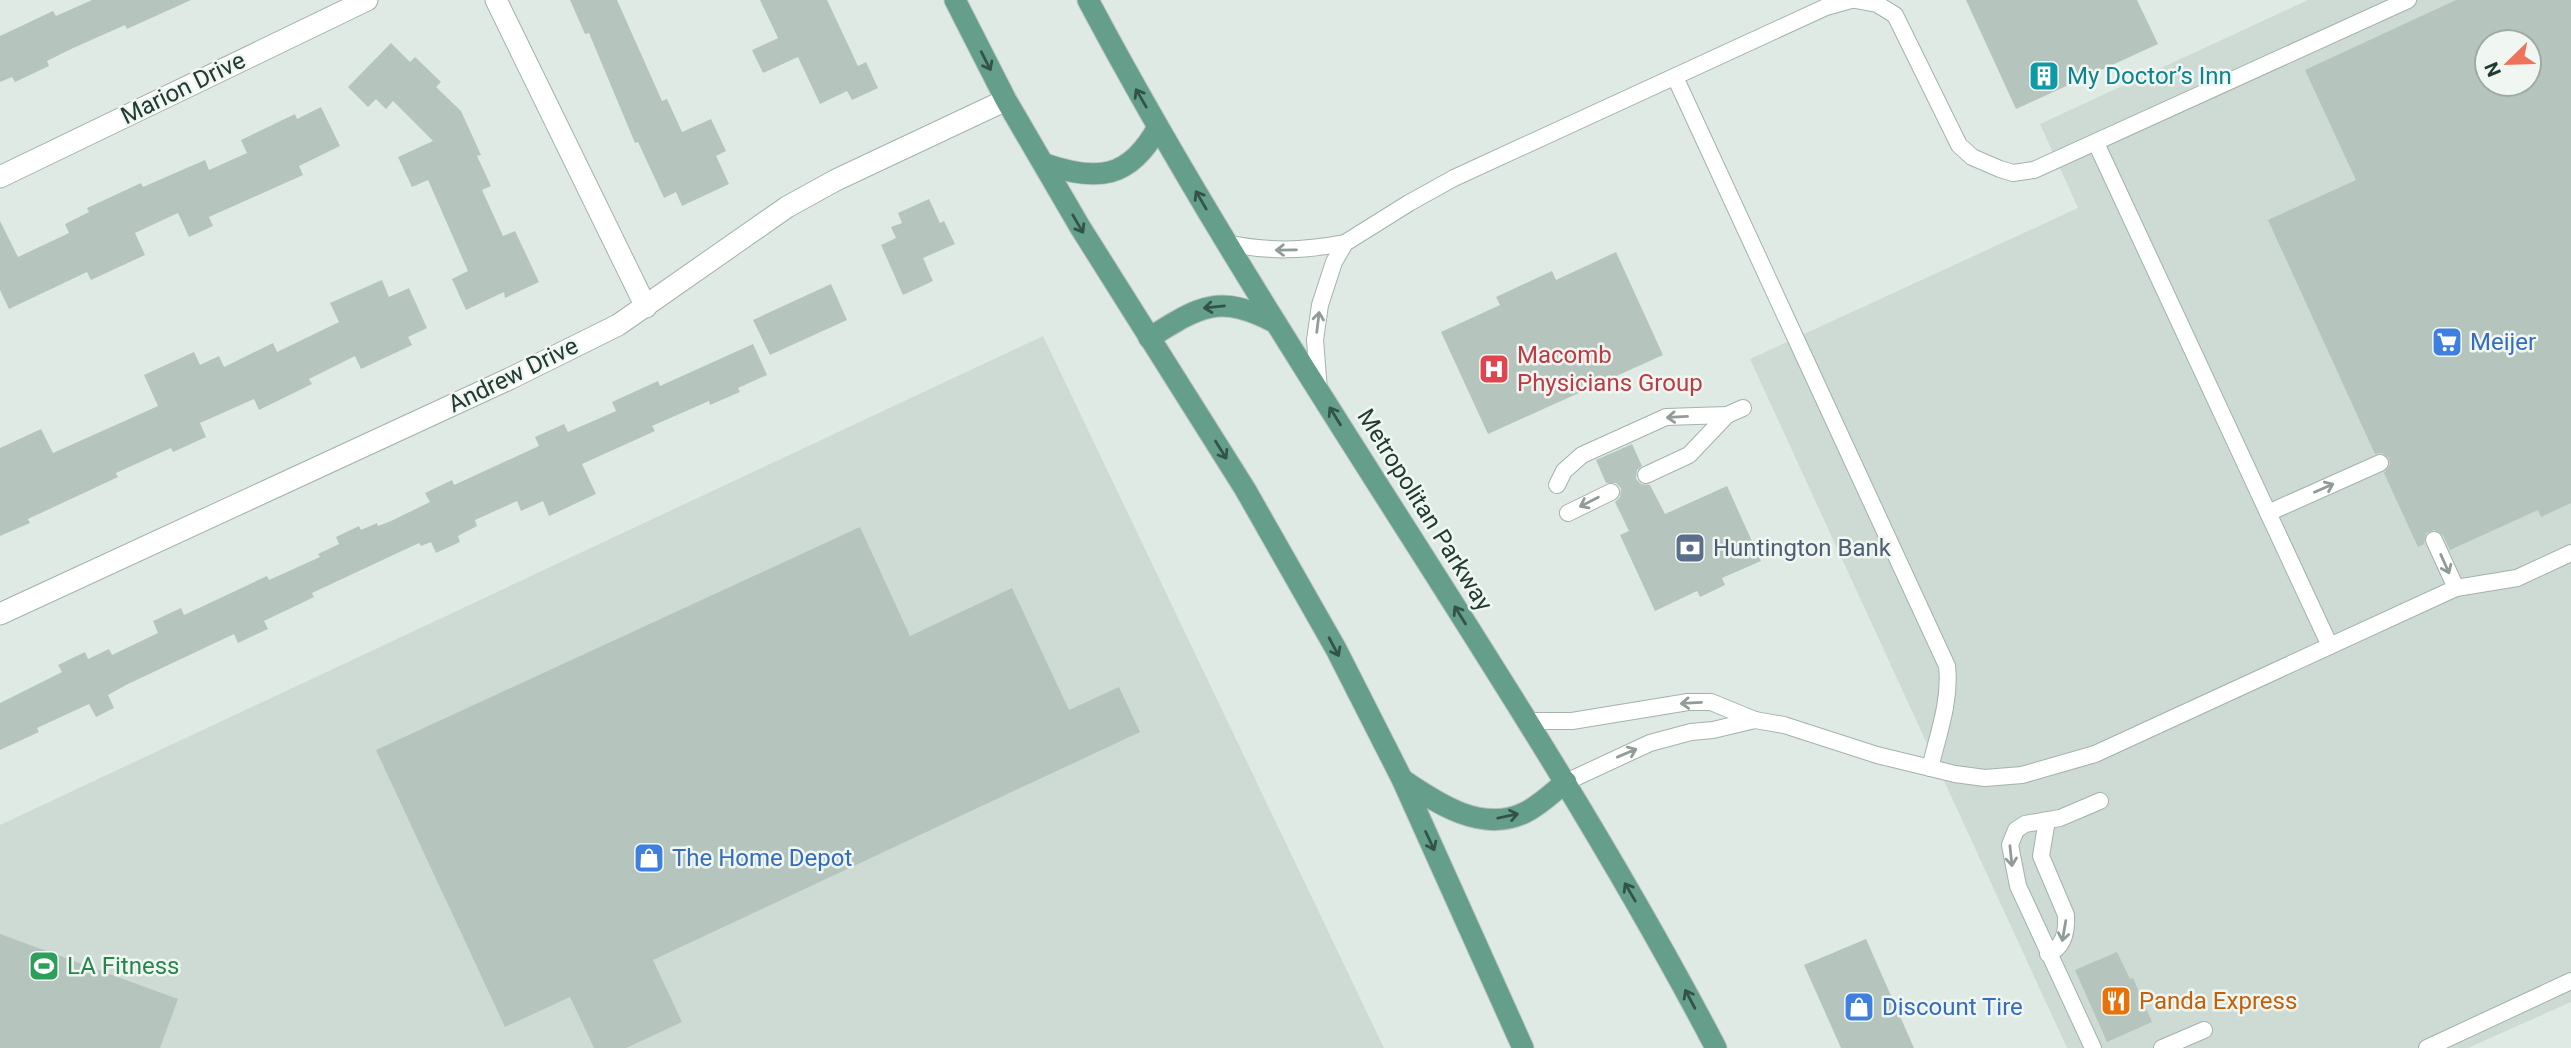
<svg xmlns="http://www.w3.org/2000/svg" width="2571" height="1048" font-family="Roboto,sans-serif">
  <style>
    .built { fill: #cedad4; fill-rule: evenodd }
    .building { fill: #b5c5be; fill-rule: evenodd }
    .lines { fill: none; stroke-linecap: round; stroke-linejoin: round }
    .service-casing { stroke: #a3b2ac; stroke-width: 18 }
    .minor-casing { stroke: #a3b2ac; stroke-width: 23 }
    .primary-casing { stroke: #bcc4c2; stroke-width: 23 }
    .service { stroke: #fff; stroke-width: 16 }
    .minor { stroke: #fff; stroke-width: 21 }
    .primary { stroke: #659f8c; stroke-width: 21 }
    .oneway { stroke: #325348 }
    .oneway2 { stroke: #909c98 }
    .labels { text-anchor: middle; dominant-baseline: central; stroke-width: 5; stroke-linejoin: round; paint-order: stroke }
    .culture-label { font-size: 24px; fill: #0d838f; stroke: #f0f7f3; text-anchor: start }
    .street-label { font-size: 24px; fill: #213a32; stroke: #f0f7f3 }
    .shop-label { font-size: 24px; fill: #366cbe; stroke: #f0f7f3; text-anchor: start }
    .health-label { font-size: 24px; fill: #be3a42; stroke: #f0f7f3; text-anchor: start }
    .service-label { font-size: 24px; fill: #4e5e75; stroke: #f0f7f3; text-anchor: start }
    .leisure-label { font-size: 24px; fill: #27864d; stroke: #f0f7f3; text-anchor: start }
    .food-label { font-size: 24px; fill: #c56008; stroke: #f0f7f3; text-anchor: start }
  </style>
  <rect width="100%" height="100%" fill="#e0eae5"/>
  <!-- built -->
  <g class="built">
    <path d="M2308 0H2571V1002L2468 1048H2067L1750 359 2078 208 2040 124ZM2487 42H2529V84H2487Z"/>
    <polygon points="1043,336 1384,1048 0,1048 0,825"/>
  </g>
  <!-- building -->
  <g class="building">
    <polygon points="92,0 191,0 127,29 125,25 71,49 47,61 49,66 15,82 12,77 0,82 0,36 53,11 56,16"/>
    <polygon points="570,0 617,0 662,101 667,99 682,132 711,119 726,151 716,156 729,184 682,206 676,192 664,198 638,142 635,143 589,33 585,34"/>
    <polygon points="760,0 827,0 858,66 866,62 878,88 852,100 847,91 820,104 798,57 763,73 752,50 778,38"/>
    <polygon points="1966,0 2137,0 2158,44 2016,109"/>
    <path d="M2456 0H2571V503L2541 517 2538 510 2450 550 2443 535 2434 530 2426 533 2424 544 2418 547 2384 473 2390 465 2389 458 2382 453 2375 454 2268 220 2356 180 2305 70ZM2487 42H2529V84H2487Z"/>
    <polygon points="391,43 410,62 415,57 441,82 436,87 461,111 481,155 477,156 491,186 482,190 503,236 515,231 539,282 505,298 504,292 466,310 452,279 468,271 428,180 412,187 398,157 433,141 393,101 386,109 376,99 368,107 348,87"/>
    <polygon points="321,107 340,146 299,166 303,175 209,217 213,226 189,237 178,213 135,233 145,255 91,280 87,272 9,309 0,290 0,221 18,257 69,233 65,224 89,212 87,208 141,183 143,187 205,160 209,170 247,153 241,140 295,114 297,119"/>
    <polygon points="929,199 940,223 944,221 955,244 923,258 933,281 903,295 881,245 896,238 891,227 902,223 898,213"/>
    <polygon points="1616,252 1663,355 1488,434 1441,332 1500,305 1496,297 1552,271 1556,280"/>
    <polygon points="382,280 389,297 409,288 427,328 408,337 412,345 361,369 355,356 309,379 312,384 259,410 254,399 200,423 206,437 173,452 171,448 116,473 118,477 28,519 30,523 0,536 0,448 41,429 53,453 158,406 144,375 194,352 200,365 219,356 224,367 273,343 277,352 339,322 330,303"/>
    <polygon points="831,284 847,320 770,355 753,320"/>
    <polygon points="753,344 767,375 738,388 740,392 710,405 709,401 652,426 655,431 582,464 596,494 549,516 543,501 521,511 517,501 475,520 477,526 458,536 460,542 436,553 431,542 421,546 419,543 312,593 314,597 264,621 268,629 238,643 234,634 126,685 108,695 114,708 96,717 89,704 37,728 39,732 0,750 0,703 62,672 58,665 85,652 88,659 109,649 112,655 158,633 153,621 181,608 184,615 267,576 269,580 320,557 318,554 339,544 336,537 359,526 361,530 377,523 378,526 391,521 430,502 425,493 452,480 454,485 539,446 535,437 564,424 568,432 616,411 612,402 658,381 660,386"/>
    <polygon points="1632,444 1642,466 1637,470 1636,479 1641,484 1650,485 1665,514 1727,486 1761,561 1722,578 1725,585 1700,597 1697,591 1655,611 1620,535 1629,531 1615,502 1620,497 1621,488 1616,483 1606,483 1596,460"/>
    <polygon points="860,527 910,636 1012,588 1069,710 1119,687 1140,732 653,960 682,1022 626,1048 594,1048 570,997 505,1027 376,750"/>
    <polygon points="0,934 178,999 160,1048 0,1048"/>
    <polygon points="1866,939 1914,1048 1841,1048 1804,965"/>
    <polygon points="2117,952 2130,979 2133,978 2152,1022 2107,1042 2075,970"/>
  </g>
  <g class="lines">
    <!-- service casing -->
    <g class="service-casing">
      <g id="service">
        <polyline points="1855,0 1877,4 1895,15 1959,145 1972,157 2000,169 2013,173 2034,170 2408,0"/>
        <path d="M1675 77 1947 666C1951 700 1938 735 1930 768"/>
        <polyline points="2096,143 2330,646"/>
        <path d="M1226 243C1270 252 1301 251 1345 243"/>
        <polyline points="1319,390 1315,340 1320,305 1334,262 1345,243 1409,203 1454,178 1826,7 1851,0"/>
        <polyline points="1646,475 1689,455 1727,415"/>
        <polyline points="1557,485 1564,471 1582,455 1666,417 1727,415 1743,408"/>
        <polyline points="1568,513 1611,492"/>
        <polyline points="2268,513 2380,463"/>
        <polyline points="2434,540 2456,588"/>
        <polyline points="1528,721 1572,721 1688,702 1711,702 1755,720 1784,725 1877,755 1955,774 1985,778 2022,775 2095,754 2456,588 2517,578 2571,553"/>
        <polyline points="1566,782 1650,743 1691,732 1713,730 1755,720"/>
        <path d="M2047 820 2041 856 2066 915C2067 932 2064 947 2048 954"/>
        <polyline points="2093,1048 2018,886 2010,845 2016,830 2025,824 2060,818 2100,801"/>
        <polyline points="2162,1048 2204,1030"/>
        <polyline points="2427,1048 2571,981"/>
      </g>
    </g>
    <!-- minor casing -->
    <g class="minor-casing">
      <g id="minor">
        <polyline points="496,0 646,307"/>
        <polyline points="0,177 367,0"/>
        <polyline points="0,614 509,379 618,325 787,207 836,180 1006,100"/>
      </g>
    </g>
    <!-- primary casing -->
    <g class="primary-casing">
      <g id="primary">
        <polyline points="955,0 1006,100 1080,227 1245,489 1336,649 1402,779 1523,1048"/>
        <path d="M1088 0C1279 360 1527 687 1716 1048"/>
        <path d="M1045 164C1097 182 1130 179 1158 127"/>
        <path d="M1149 338C1200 306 1219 293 1276 323"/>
        <path d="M1403 780C1438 804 1483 834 1526 812 1540 805 1553 792 1566 782"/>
      </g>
    </g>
    <!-- service -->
    <use href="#service" class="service"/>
    <!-- minor -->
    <use href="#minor" class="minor"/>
    <!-- primary -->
    <use href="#primary" class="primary"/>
  </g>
  <!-- one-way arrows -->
  <defs><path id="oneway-shaft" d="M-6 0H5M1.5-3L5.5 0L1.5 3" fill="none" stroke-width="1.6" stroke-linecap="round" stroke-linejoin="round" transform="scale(1.75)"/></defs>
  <g class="oneway">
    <use href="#oneway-shaft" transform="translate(986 61) rotate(63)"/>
    <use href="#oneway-shaft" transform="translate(1141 98) rotate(-120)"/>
    <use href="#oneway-shaft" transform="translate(1201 200) rotate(-120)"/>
    <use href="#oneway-shaft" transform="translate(1078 224) rotate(60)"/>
    <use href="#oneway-shaft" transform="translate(1214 307) rotate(174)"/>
    <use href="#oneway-shaft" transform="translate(1335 416) rotate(-122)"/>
    <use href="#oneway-shaft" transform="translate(1221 450) rotate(58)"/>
    <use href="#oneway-shaft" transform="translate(1460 615) rotate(-122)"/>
    <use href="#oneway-shaft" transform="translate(1334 647) rotate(62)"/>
    <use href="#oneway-shaft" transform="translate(1508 816) rotate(-12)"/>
    <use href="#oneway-shaft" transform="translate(1430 841) rotate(65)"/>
    <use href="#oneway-shaft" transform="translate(1630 892) rotate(-120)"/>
    <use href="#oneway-shaft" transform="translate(1690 999) rotate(-118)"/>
  </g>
  <g class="oneway2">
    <use href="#oneway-shaft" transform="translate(1286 250) rotate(179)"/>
    <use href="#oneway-shaft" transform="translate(1318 322) rotate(-83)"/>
    <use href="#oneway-shaft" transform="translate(1677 417) rotate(177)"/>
    <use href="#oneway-shaft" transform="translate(2324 488) rotate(-24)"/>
    <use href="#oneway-shaft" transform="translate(1589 502) rotate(153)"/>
    <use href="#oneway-shaft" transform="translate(2445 564) rotate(66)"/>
    <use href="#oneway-shaft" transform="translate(1691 703) rotate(177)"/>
    <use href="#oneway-shaft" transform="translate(1627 753) rotate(-23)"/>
    <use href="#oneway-shaft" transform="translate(2011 856) rotate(84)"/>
    <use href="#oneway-shaft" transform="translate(2064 931) rotate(100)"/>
  </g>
  <!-- icons -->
  <defs>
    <g id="building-square" transform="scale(1.575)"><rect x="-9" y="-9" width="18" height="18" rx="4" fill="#0f9aa8" stroke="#f0f7f3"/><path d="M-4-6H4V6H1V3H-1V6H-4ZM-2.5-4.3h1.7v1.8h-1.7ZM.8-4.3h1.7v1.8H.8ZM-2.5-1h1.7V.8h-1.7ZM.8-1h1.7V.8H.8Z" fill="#fff"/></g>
    <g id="supermarket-square" transform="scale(1.575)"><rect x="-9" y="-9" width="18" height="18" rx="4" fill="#3f7fe0" stroke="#f0f7f3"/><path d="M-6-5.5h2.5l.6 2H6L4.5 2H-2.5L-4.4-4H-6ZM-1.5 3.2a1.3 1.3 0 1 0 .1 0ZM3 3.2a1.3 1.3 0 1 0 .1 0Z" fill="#fff"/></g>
    <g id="hospital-square" transform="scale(1.575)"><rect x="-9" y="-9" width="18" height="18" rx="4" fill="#e0444e" stroke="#f0f7f3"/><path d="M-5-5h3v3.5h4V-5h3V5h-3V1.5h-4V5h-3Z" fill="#fff"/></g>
    <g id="bank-square" transform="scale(1.575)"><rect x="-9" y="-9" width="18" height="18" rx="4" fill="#5c6f8a" stroke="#f0f7f3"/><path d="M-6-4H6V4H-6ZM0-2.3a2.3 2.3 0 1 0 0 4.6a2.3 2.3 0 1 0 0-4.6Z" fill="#fff"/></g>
    <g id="shop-square" transform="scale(1.575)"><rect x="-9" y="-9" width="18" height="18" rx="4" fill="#3f7fe0" stroke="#f0f7f3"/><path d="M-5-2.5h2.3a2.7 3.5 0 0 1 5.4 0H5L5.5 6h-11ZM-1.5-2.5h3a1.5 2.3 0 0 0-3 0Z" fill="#fff"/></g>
    <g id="stadium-square" transform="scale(1.575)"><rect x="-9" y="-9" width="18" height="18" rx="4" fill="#2e9e5b" stroke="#f0f7f3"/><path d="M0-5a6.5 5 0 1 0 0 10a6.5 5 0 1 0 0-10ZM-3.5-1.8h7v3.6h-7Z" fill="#fff"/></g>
    <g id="restaurant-square" transform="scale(1.575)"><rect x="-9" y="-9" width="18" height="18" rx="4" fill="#e8710a" stroke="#f0f7f3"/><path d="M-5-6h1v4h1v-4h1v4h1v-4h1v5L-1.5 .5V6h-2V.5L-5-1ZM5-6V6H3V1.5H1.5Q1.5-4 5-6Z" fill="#fff"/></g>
  </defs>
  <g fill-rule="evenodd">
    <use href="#building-square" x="2044" y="76"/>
    <use href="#supermarket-square" x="2447" y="342"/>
    <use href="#hospital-square" x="1494" y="369"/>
    <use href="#bank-square" x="1690" y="548"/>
    <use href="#shop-square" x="649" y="858"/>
    <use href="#stadium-square" x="44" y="966"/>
    <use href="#restaurant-square" x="2116" y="1001"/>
    <use href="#shop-square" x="1859" y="1007"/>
  </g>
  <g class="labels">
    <!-- culture labels -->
    <g class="culture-label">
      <text x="2067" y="76">My Doctor’s Inn</text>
    </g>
    <!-- street labels -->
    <g class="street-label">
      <text transform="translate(183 88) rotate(-26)">Marion Drive</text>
      <text transform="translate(513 375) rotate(-26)">Andrew Drive</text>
      <text transform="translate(1425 510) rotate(58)">Metropolitan Parkway</text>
    </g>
    <!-- shop labels -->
    <g class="shop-label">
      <text x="2470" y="342">Meijer</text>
      <text x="672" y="858">The Home Depot</text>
      <text x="1882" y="1007">Discount Tire</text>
    </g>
    <!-- health labels -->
    <g class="health-label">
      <text x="1517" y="355">Macomb<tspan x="1517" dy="28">Physicians Group</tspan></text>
    </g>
    <!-- service labels -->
    <g class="service-label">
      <text x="1713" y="548">Huntington Bank</text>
    </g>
    <!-- leisure labels -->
    <g class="leisure-label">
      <text x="67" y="966">LA Fitness</text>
    </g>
    <!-- food labels -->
    <g class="food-label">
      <text x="2139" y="1001">Panda Express</text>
    </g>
  </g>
  <!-- north arrow -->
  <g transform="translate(2508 63) rotate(247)"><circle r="33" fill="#f0f7f3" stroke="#9daba6" stroke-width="2"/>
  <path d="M0-5L12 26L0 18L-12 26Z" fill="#ee735a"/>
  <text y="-10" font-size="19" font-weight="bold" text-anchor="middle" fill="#213a32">N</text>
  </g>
</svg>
